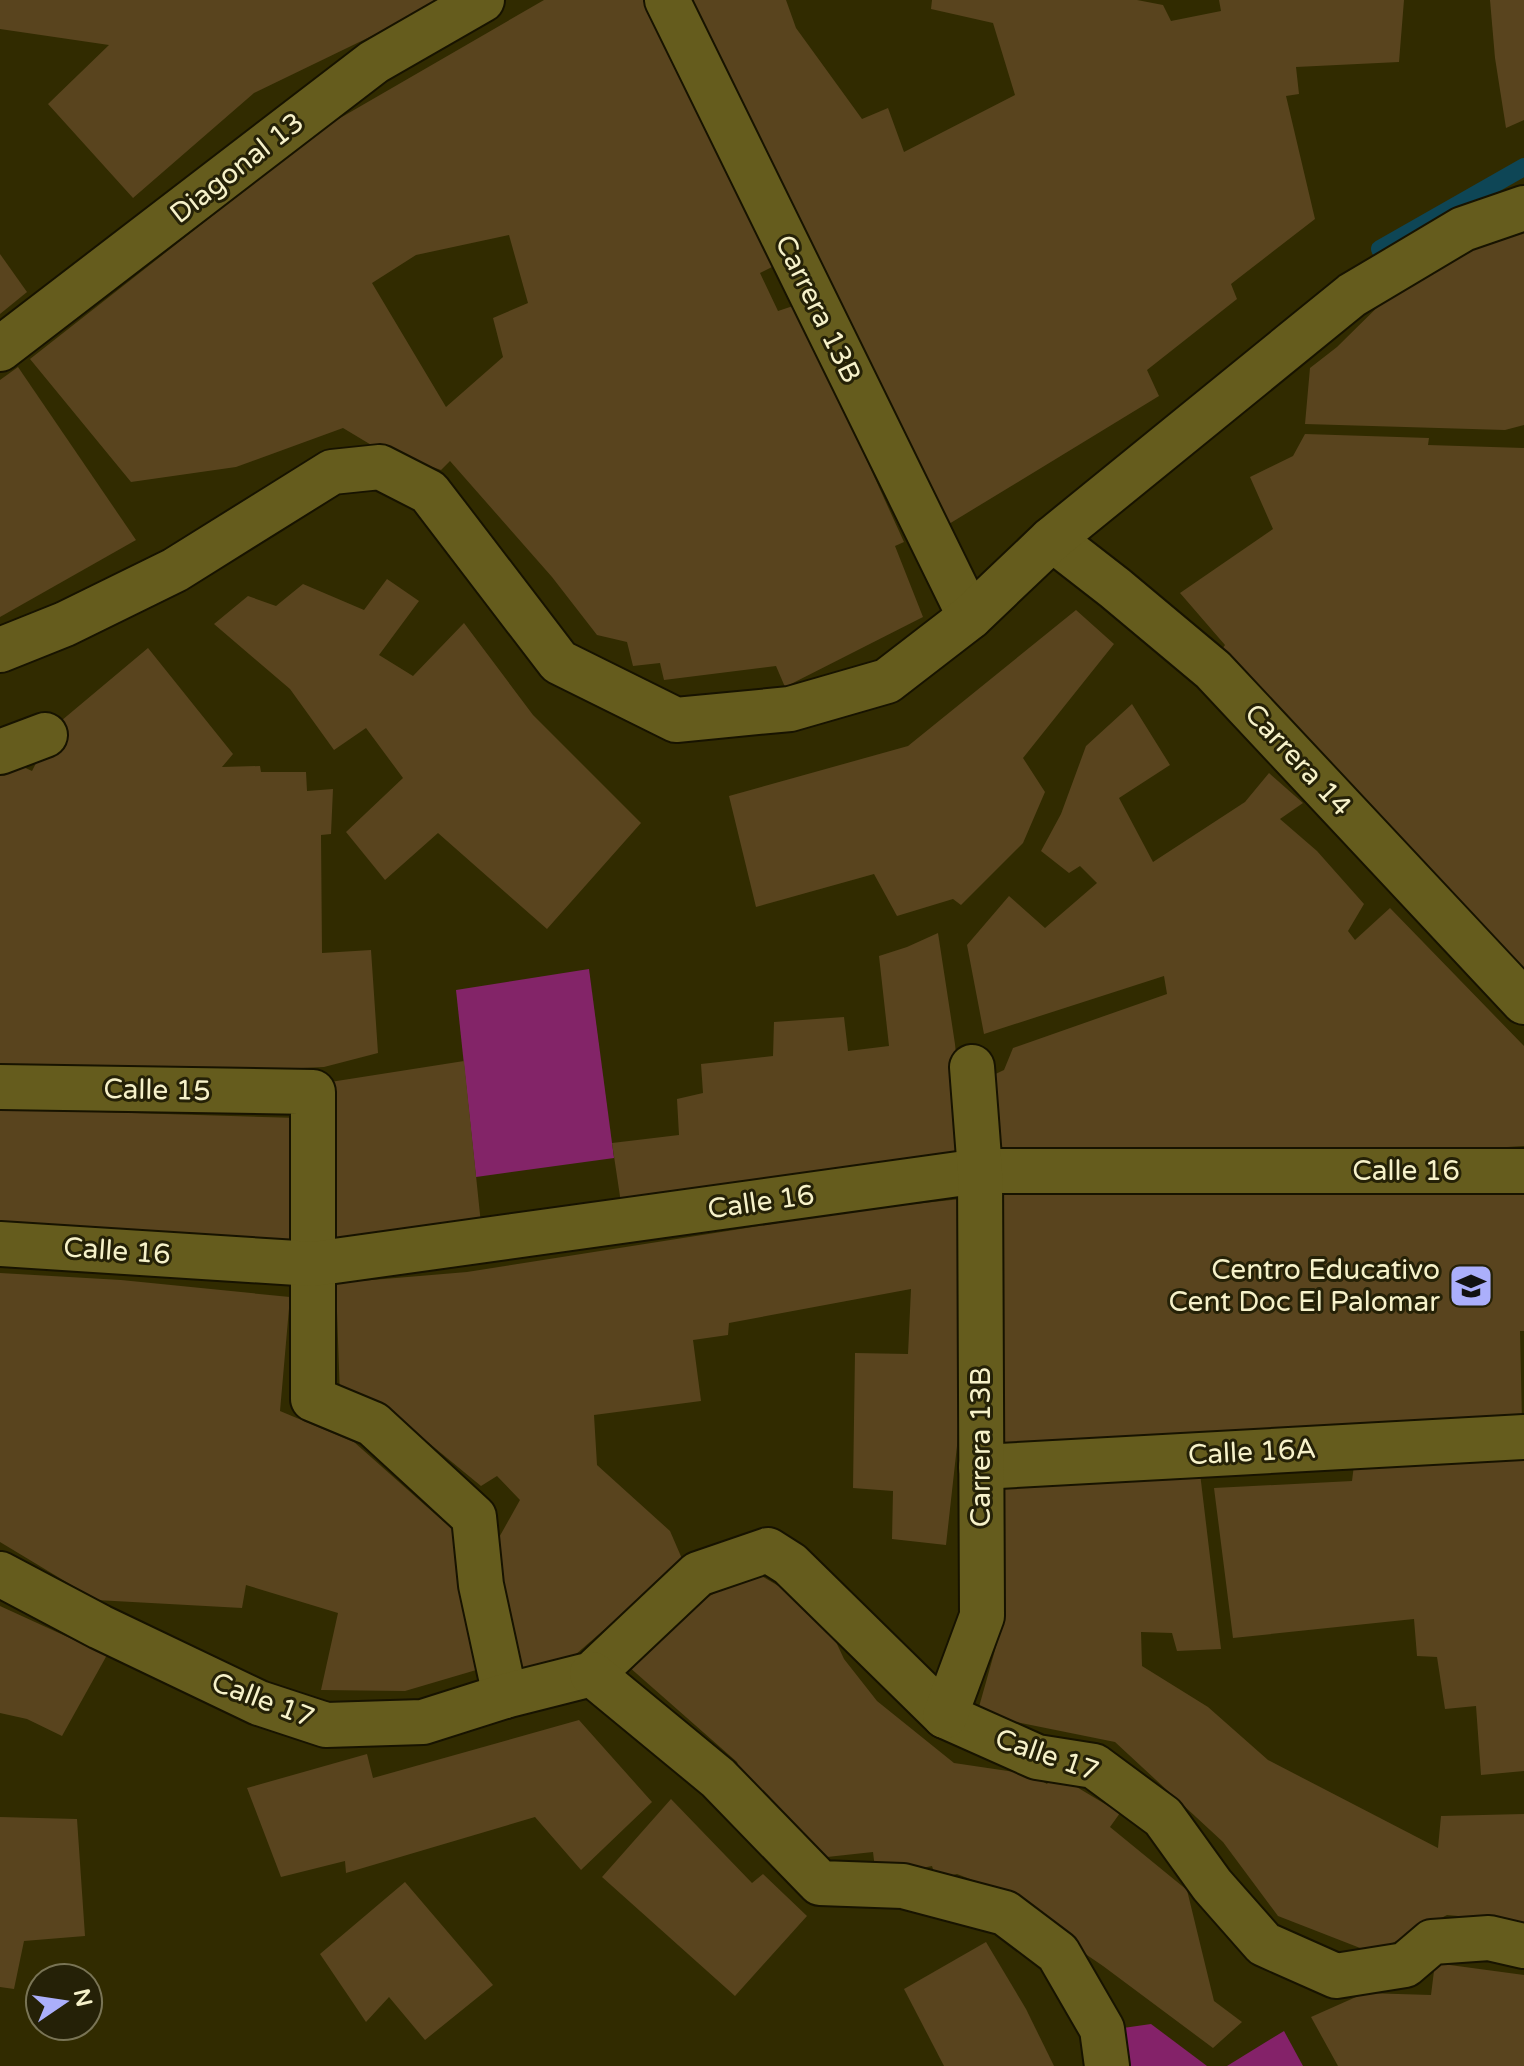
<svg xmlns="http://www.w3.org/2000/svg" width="1524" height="2066" font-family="'Varela Round',sans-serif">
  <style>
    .green { fill: #832468 }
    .forest { fill: #842269 }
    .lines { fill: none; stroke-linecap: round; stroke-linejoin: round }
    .stream { stroke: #0e4656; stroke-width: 18 }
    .building { fill: #59441e; fill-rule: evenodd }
    .minor-casing { stroke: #171300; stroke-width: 48 }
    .minor { stroke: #655c1d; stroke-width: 44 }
    .labels { text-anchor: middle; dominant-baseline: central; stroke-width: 6; stroke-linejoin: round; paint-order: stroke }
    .street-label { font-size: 28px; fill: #f6f1c9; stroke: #252107 }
    .poi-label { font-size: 28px; fill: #f6f1c9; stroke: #252107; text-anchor: end }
  </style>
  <rect width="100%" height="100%" fill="#312b00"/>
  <!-- green -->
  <polygon class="green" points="589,969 614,1158 476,1177 456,990"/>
  <!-- forest -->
  <g class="forest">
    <polygon points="1151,2024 1207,2066 1130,2066 1123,2028"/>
    <polygon points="1284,2031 1303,2066 1227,2066"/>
  </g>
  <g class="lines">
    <!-- stream -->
    <polyline class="stream" points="1380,249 1524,167"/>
  </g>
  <!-- building -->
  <g class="building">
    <polygon points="0,0 441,0 409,18 254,93 133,198 48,104 109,45 0,29"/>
    <path d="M544 0H643L774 266 760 273 778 311 796 305 904 542 895 546 923 617 785 687 776 666 664 680 660 663 633 666 627 642 597 635 552 577 450 461 441 470 373 446 343 428 236 467 131 482 30 359 328 125ZM509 235 528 303 493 318 503 357 446 407 372 283 416 255Z"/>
    <polygon points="687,0 786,0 796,28 862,119 888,108 904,152 1015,95 993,23 931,9 932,0 1137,0 1163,5 1171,21 1221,11 1219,0 1404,0 1399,62 1296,67 1299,94 1286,96 1315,219 1231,284 1237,299 1147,370 1159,396 944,527"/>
    <polygon points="1490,0 1524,0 1524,120 1506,128 1495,58"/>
    <polygon points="1524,223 1524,425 1505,430 1305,424 1310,368 1337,347 1407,278"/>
    <polygon points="0,254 27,292 0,314"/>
    <polygon points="18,367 136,540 0,617 0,380"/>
    <polygon points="1305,434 1429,438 1428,445 1524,448 1524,974 1249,676 1241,682 1218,655 1225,645 1180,593 1273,529 1250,477 1293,456"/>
    <polygon points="387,579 419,601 379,655 413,676 464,623 533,715 641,823 547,929 438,833 385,880 346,832 403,778 366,728 334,750 290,689 214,624 248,596 276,606 303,584 364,610"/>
    <polygon points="1076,610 1114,644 1023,758 1045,792 1023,843 961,905 953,899 897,916 874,874 756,907 729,796 908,746"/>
    <polygon points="148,648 233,754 222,767 260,766 261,772 306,772 307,791 333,789 331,834 321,835 322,953 371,950 378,1053 324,1067 258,1070 0,1066 0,756 32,771 55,726"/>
    <polygon points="1132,704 1170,765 1119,798 1153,862 1245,802 1269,773 1303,803 1280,819 1317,851 1364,904 1348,931 1355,940 1390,908 1524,1046 1524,1146 1458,1150 1000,1160 989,1077 1004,1070 1013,1048 1167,994 1164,976 984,1034 967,945 1009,896 1045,928 1097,883 1080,866 1069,873 1041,851 1061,814 1086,746"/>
    <polygon points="938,933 955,1044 966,1158 621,1203 612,1143 679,1135 677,1099 703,1093 701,1064 773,1056 774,1022 844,1017 848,1051 889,1046 879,956 907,947"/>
    <polygon points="464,1061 481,1224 336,1245 324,1083"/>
    <polygon points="0,1109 298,1118 296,1249 0,1228"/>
    <polygon points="1405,1189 1524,1193 1524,1331 1520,1331 1522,1422 997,1452 1000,1191"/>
    <polygon points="970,1198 957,1446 946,1545 892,1539 893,1491 853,1488 855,1353 908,1354 911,1289 729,1323 728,1335 693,1340 701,1401 594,1415 597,1465 670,1531 683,1561 575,1655 515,1674 492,1550 520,1500 497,1476 481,1486 379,1402 340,1397 336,1283 467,1272 867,1209"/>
    <polygon points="0,1273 121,1280 290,1297 280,1411 354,1442 453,1530 483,1668 405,1691 321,1690 338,1613 246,1585 242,1608 96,1600 0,1542"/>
    <polygon points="1524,1455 1524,1771 1481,1775 1476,1706 1445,1709 1437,1657 1417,1656 1414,1619 1233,1638 1214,1488 1352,1481 1354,1465"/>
    <polygon points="1200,1473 1221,1649 1177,1651 1172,1633 1141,1632 1142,1666 1208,1707 1268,1760 1438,1848 1441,1816 1524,1814 1524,1922 1447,1915 1373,1953 1278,1916 1223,1842 1115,1742 977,1714 1004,1618 999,1600 994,1485"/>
    <polygon points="753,1571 804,1601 830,1629 844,1659 877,1701 954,1763 1029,1774 1047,1784 1055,1774 1120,1813 1110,1827 1187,1890 1214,2001 1242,2022 1213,2048 1103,1966 983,1884 957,1874 936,1879 932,1866 876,1877 873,1852 827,1857 744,1782 737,1762 628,1666 668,1620"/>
    <polygon points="0,1606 107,1655 62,1736 27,1719 0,1713"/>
    <polygon points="579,1720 652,1802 581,1870 535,1817 346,1873 345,1861 281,1877 247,1788 367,1754 373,1778"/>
    <polygon points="671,1799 752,1883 763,1874 807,1916 735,1996 602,1877"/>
    <polygon points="0,1817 77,1819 85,1936 24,1941 14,1989 0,1987"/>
    <polygon points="405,1882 493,1985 425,2040 389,1997 366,2022 320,1954"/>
    <polygon points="986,1942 1026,2009 1054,2066 944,2066 904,1989"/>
    <polygon points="1435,1963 1524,1975 1524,2066 1338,2066 1311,2017 1365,1993 1431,1995"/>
  </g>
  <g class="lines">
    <!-- minor casing -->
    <g class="minor-casing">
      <g id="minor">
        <polyline points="667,0 970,617"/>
        <polyline points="0,349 374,62 482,0"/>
        <polyline points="1052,539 1115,588 1213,670 1524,1002"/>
        <polyline points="0,650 65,624 175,570 332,472 380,467 429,492 559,662 676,720 790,709 887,681 970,617 1052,539 1352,295 1463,229 1524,208"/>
        <polyline points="0,752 45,735"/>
        <polyline points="0,1087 313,1092 313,1399 373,1424 474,1517 481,1585 505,1696"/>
        <polyline points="0,1244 313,1264 980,1171 1524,1171"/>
        <polyline points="981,1467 1524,1437"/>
        <polyline points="0,1574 100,1627 259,1703 326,1725 423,1722 505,1696 592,1674 698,1574 768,1550 790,1564 945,1716 1037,1757 1094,1766 1163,1817 1212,1885 1264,1944 1336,1976 1405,1965 1432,1942 1489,1938 1524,1946"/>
        <polyline points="592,1674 718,1778 820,1883 903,1886 1005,1913 1058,1953 1102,2029 1107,2066"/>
        <polyline points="945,1716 982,1616 980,1171 972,1067"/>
      </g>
    </g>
    <!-- minor -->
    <use href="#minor" class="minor"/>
  </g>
  <!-- icons -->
  <defs>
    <g id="school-square" transform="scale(2.3)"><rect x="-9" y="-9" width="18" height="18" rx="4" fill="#abaffb" stroke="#252107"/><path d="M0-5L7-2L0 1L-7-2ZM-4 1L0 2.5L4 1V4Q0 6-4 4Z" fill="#111"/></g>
  </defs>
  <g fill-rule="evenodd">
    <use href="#school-square" x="1471" y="1286"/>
  </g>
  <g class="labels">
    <!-- street labels -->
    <g class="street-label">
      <text transform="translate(237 168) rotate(-38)">Diagonal 13</text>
      <text transform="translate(818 309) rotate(64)">Carrera 13B</text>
      <text transform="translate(1298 760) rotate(47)">Carrera 14</text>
      <text transform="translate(157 1090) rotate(1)">Calle 15</text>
      <text x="1406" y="1171">Calle 16</text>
      <text transform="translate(761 1202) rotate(-8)">Calle 16</text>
      <text transform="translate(117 1251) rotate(4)">Calle 16</text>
      <text transform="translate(981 1447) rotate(-90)">Carrera 13B</text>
      <text transform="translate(1252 1452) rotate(-3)">Calle 16A</text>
      <text transform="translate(263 1700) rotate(21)">Calle 17</text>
      <text transform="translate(1047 1755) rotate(19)">Calle 17</text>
    </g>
    <!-- poi labels -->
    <g class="poi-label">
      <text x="1440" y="1270">Centro Educativo<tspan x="1440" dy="32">Cent Doc El Palomar</tspan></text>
    </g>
  </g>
  <!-- north arrow -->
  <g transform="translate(64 2002) rotate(77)"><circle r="38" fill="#252107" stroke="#797455" stroke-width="2"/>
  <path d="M0-6L14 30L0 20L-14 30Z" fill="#abaffb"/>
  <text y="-12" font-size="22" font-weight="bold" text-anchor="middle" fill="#f6f1c9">N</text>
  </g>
</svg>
